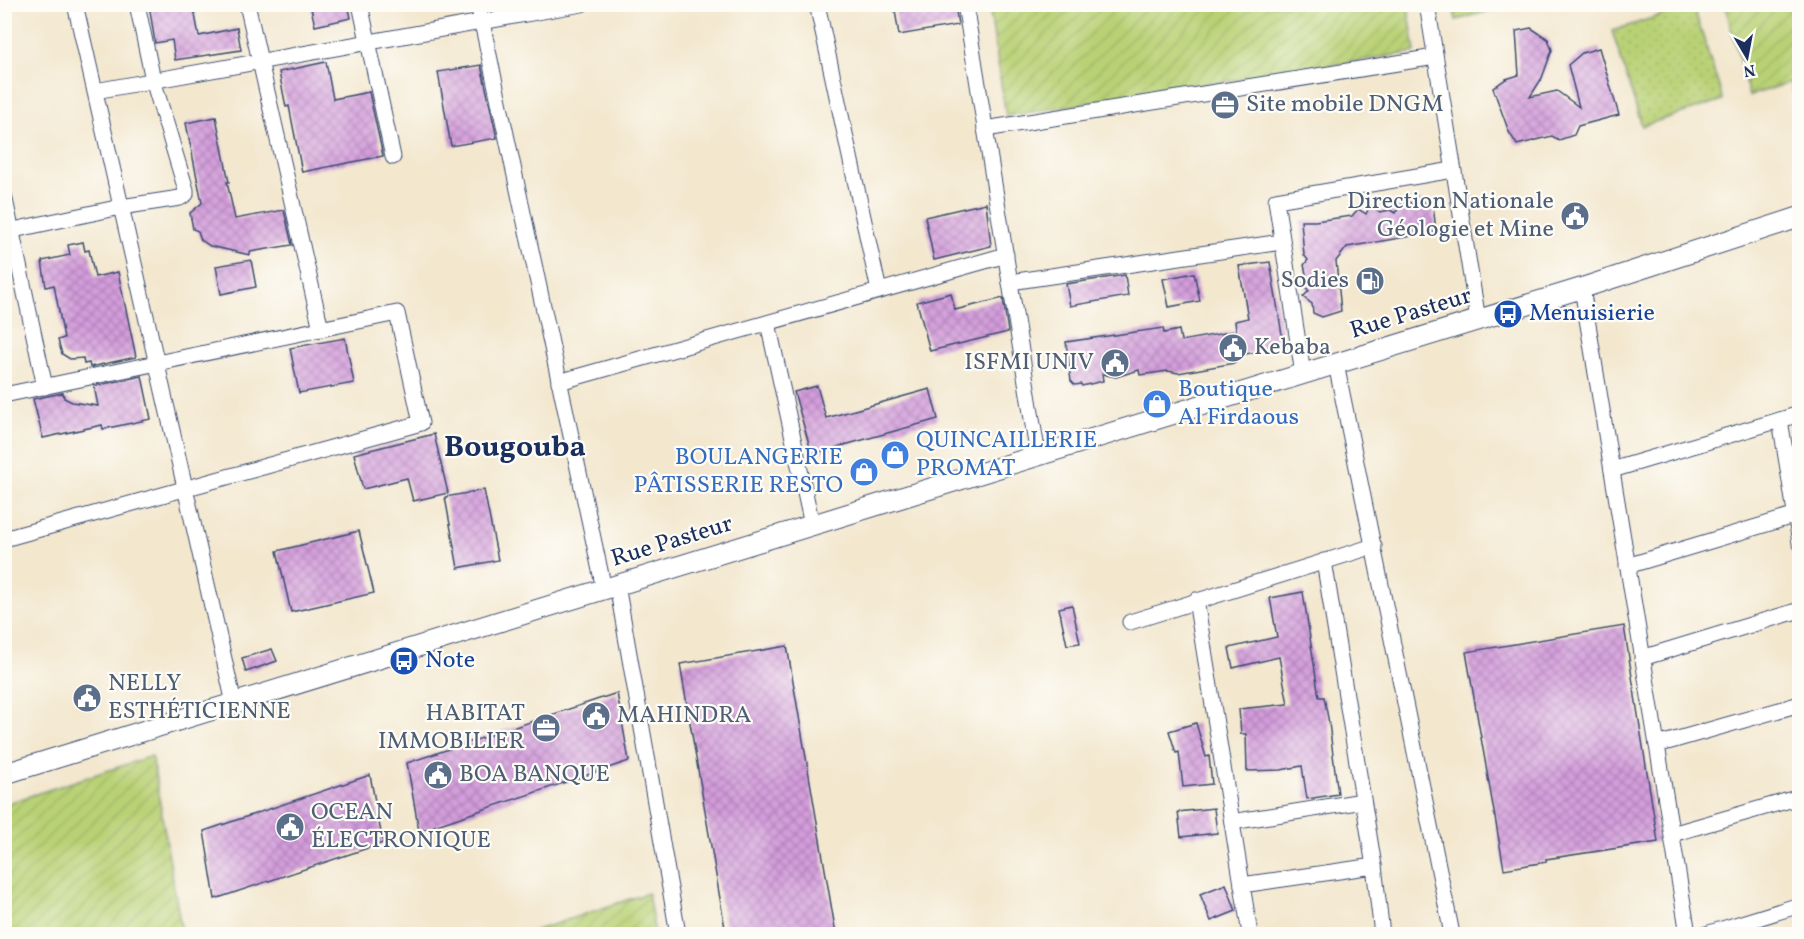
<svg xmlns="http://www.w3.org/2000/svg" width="1804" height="939" font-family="Vollkorn,serif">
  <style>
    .grass { fill: url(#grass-dots); stroke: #6a806a; stroke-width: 1.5 }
    .garden { fill: url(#garden-furrows); stroke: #6a806a; stroke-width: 1.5 }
    .building { fill: url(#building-cross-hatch) }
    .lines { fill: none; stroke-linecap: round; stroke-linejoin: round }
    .minor-casing { stroke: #3b4b6f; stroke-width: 17 }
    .major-casing { stroke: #3b4b6f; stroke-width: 22 }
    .minor { stroke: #fff; stroke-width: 15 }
    .major { stroke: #fff; stroke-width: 20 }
    .labels { text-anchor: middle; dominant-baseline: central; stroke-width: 4.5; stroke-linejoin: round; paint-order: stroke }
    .service-label { font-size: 24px; fill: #4e5e75; stroke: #fdfcf7; text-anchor: start }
    .street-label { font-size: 24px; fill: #1b2f5e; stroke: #fdfcf7 }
    .transit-label { font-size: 24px; fill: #164399; stroke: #fdfcf7; text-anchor: start }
    .shop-label { font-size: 24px; fill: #366cbe; stroke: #fdfcf7; text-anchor: start }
    .district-label { font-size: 30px; font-weight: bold; fill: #1b2f5e; stroke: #fdfcf7 }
  </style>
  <defs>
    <pattern id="grass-dots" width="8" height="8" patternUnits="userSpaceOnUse" patternTransform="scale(1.5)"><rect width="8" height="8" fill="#b9d175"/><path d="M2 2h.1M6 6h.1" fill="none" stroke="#9eb468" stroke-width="1.8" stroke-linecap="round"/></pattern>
    <pattern id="garden-furrows" width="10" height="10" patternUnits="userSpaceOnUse" patternTransform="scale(1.5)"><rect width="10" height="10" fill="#b9d175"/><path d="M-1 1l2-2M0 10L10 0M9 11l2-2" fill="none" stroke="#9eb468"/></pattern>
    <pattern id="building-cross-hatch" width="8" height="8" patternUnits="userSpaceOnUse" patternTransform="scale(1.5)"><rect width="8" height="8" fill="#d49ddb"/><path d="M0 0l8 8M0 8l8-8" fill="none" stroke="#ab80b5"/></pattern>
  </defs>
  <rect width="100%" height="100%" fill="#fdfcf7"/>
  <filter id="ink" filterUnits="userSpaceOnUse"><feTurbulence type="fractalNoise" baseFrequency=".0167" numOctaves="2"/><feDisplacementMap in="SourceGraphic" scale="12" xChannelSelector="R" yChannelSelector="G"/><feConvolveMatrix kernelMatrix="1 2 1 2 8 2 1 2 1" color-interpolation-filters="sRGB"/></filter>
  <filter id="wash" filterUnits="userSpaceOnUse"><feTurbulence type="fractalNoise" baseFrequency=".008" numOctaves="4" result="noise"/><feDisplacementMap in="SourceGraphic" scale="24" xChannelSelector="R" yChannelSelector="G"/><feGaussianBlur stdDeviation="1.35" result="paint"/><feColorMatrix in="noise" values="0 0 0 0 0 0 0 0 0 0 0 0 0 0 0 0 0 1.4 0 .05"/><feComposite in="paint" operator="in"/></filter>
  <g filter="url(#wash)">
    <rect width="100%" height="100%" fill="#f3e7ce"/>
    <!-- grass -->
    <polygon class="grass" points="1693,5 1723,100 1642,126 1612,31"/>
    <!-- garden -->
    <g class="garden">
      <polygon points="989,5 1408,5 1415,52 1006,116"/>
      <polygon points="1453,5 1453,4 1511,5 1456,20"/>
      <polygon points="1725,5 1799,5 1799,91 1794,94 1791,82 1749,96"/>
      <polygon points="152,756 182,934 5,934 5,804"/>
      <polygon points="648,893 655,934 525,934"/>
    </g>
    <g id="blocks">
      <!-- building -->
      <g class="building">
        <polygon points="149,4 193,4 199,36 237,28 241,50 175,60 172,40 155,43"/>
        <polygon points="310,4 348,4 351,18 315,26"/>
        <polygon points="894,4 955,4 958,25 899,35"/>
        <polygon points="1531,28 1548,39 1552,50 1542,78 1530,97 1557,91 1579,107 1568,65 1582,53 1599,48 1619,115 1578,126 1574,135 1559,140 1552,136 1517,145 1509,132 1493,88 1506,79 1519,75 1516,31"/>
        <polygon points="326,62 333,99 369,92 383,156 302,172 289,106 286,107 279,72"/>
        <polygon points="481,65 497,138 451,146 438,72"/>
        <polygon points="216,117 229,182 227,182 235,219 284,210 292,245 250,252 250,255 210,246 201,240 198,231 193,229 190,213 202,203 186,123"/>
        <polygon points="1419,199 1427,205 1433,204 1436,232 1347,247 1336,261 1341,311 1322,317 1313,313 1312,304 1303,297 1309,291 1303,284 1307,278 1304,265 1308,260 1304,255 1301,221 1315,221 1352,216 1358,209 1366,214 1370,206 1380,212 1390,210 1395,213 1406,200 1414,206"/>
        <polygon points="986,203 991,246 934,260 925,217"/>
        <polygon points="83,242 85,251 89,250 95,277 118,272 136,357 90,367 89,363 84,364 83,358 70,359 62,354 58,340 64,338 54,285 46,287 42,261 70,255 68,245"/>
        <polygon points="251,260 256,287 221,294 216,266"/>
        <polygon points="1270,262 1284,347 1234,356 1235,363 1178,373 1168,371 1140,375 1139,370 1116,377 1102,374 1103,381 1082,386 1081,384 1075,385 1071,381 1066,342 1163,328 1164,333 1179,330 1181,341 1236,331 1235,321 1248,318 1239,266"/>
        <polygon points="1194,273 1200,301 1169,307 1163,279"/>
        <polygon points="1125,275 1128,296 1070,306 1066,284"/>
        <polygon points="951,293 955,310 1003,298 1008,332 930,351 917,302"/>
        <polygon points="345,338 354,383 299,393 290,348"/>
        <polygon points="142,376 151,419 103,429 102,425 43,438 33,399 63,393 64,398 72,402 98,406 94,386"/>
        <polygon points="817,386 826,418 930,389 938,419 812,454 794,392"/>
        <polygon points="434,434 448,493 413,501 407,478 363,489 354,454"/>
        <polygon points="484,490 498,560 458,568 445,497"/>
        <polygon points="359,531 374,593 291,612 277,551"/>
        <polygon points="1303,592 1319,697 1324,697 1329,723 1338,794 1307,799 1302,766 1281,770 1247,771 1246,734 1241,734 1239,709 1288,704 1279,657 1233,668 1229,648 1277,637 1270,598"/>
        <polygon points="1072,605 1080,643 1067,645 1059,608"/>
        <polygon points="1624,626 1658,842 1546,859 1546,862 1504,869 1466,652"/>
        <polygon points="787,646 836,934 726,934 680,664"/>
        <polygon points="272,649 277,661 246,672 242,658"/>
        <polygon points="617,693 629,761 419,831 407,763"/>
        <polygon points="1196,723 1206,757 1209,756 1212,784 1183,787 1179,752 1176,753 1169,731"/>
        <polygon points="370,775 383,843 215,899 204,831"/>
        <polygon points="1214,808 1217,833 1181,837 1178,812"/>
        <polygon points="1226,884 1236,911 1211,921 1200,894"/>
      </g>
    </g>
  </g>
  <g filter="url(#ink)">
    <use href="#blocks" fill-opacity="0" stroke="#3b4b6f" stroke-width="1.5"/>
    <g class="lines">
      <!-- minor casing -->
      <g class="minor-casing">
        <g id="minor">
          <polyline points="75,4 234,703"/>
          <polyline points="247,4 321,329"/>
          <polyline points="360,4 393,157"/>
          <polyline points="478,4 604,589"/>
          <polyline points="817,4 879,291"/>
          <polyline points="965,4 1038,456"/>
          <polyline points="1427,4 1478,320"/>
          <polyline points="95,91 582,4"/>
          <polyline points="985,129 1435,57"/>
          <polyline points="4,195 45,387"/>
          <polyline points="4,232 121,207 180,198 186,194 186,190 153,80 137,4"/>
          <polyline points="1010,282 1282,242"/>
          <polyline points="1582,288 1688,934"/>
          <polyline points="768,323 812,525"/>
          <polyline points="1336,364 1452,934"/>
          <polyline points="1303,374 1276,200 1453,170"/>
          <polyline points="559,382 1006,255"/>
          <polyline points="4,395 397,313 421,423 4,539"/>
          <polyline points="1780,420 1800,543"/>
          <polyline points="1612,470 1800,414"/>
          <polyline points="1324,561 1374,866 1382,934"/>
          <polyline points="1627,566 1800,514"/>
          <polyline points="617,585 678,934"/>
          <polyline points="1196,600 1250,934"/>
          <polyline points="1130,622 1374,546"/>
          <polyline points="1642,658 1800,610"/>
          <polyline points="1657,745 1800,704"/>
          <polyline points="1232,822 1363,801"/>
          <polyline points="1672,834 1800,797"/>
          <polyline points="1242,885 1374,866"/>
          <polyline points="1706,934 1800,905"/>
        </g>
      </g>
      <!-- major casing -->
      <g class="major-casing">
        <polyline id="major" points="4,774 1582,288 1800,217"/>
      </g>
      <!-- minor -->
      <use href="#minor" class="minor"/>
      <!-- major -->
      <use href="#major" class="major"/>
    </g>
  </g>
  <!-- icons -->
  <defs>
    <g id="office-disc" transform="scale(1.5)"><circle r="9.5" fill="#5c6f8a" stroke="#fdfcf7"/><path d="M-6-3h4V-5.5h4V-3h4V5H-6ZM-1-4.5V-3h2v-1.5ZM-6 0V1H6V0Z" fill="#fff"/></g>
    <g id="civic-disc" transform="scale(1.5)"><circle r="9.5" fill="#5c6f8a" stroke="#fdfcf7"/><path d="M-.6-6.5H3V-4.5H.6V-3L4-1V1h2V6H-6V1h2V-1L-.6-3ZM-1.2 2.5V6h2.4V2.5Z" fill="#fff"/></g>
    <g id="fuel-disc" transform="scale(1.5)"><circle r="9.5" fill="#5c6f8a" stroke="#fdfcf7"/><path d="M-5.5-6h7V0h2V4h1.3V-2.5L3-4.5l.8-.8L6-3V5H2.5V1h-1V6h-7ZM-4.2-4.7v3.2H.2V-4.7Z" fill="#fff"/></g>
    <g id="bus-disc" transform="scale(1.5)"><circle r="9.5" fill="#1a4fb4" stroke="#fdfcf7"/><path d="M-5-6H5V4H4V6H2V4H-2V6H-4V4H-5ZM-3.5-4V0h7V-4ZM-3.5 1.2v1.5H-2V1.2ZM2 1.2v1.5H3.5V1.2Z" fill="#fff"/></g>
    <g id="shop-disc" transform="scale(1.5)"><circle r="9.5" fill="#3f7fe0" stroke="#fdfcf7"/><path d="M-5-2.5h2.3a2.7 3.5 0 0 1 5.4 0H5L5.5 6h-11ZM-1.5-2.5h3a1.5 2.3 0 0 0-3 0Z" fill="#fff"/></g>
  </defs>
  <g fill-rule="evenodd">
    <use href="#office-disc" x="1225" y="105"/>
    <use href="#civic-disc" x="1575" y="216"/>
    <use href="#fuel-disc" x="1370" y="281"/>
    <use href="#bus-disc" x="1508" y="314"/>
    <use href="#civic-disc" x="1233" y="348"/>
    <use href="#civic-disc" x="1115" y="363"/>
    <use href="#shop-disc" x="1157" y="404"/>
    <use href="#shop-disc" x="895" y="455"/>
    <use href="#shop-disc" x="864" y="472"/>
    <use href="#bus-disc" x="404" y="661"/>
    <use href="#civic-disc" x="87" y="698"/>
    <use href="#civic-disc" x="596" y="716"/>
    <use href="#office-disc" x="546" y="728"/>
    <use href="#civic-disc" x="438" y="775"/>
    <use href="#civic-disc" x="290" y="827"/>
  </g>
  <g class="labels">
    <!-- service labels -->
    <g class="service-label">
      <text x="1246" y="105">Site mobile DNGM</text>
      <text x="1554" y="202" text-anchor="end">Direction Nationale<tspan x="1554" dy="28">Géologie et Mine</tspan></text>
      <text x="1349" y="281" text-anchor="end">Sodies</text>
      <text x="1254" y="348">Kebaba</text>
      <text x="1094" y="363" text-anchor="end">ISFMI UNIV</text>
      <text x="108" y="684">NELLY<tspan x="108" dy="28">ESTHÉTICIENNE</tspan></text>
      <text x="525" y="714" text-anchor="end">HABITAT<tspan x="525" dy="28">IMMOBILIER</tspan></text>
      <text x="617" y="716">MAHINDRA</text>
      <text x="459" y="775">BOA BANQUE</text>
      <text x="311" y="813">OCEAN<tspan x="311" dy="28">ÉLECTRONIQUE</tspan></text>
    </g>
    <!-- street labels -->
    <g class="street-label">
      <text transform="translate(1411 314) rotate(-17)">Rue Pasteur</text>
      <text transform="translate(672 542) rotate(-17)">Rue Pasteur</text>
    </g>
    <!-- transit labels -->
    <g class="transit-label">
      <text x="1529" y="314">Menuisierie</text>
      <text x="425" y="661">Note</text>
    </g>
    <!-- shop labels -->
    <g class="shop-label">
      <text x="1178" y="390">Boutique<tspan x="1178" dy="28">Al Firdaous</tspan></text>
      <text x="916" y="441">QUINCAILLERIE<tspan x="916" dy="28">PROMAT</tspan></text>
      <text x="843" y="458" text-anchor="end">BOULANGERIE<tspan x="843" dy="28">PÂTISSERIE RESTO</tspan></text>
    </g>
    <!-- district labels -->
    <g class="district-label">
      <text x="515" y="448">Bougouba</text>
    </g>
  </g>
  <!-- margin -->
  <rect width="1804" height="939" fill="none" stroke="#fdfcf7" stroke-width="24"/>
  <!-- north arrow -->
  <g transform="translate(1747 57) rotate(170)" stroke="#fdfcf7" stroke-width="4.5" paint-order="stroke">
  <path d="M0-4.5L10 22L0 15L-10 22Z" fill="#1b2f5e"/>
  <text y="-9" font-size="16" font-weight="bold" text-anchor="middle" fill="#1b2f5e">N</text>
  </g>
</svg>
